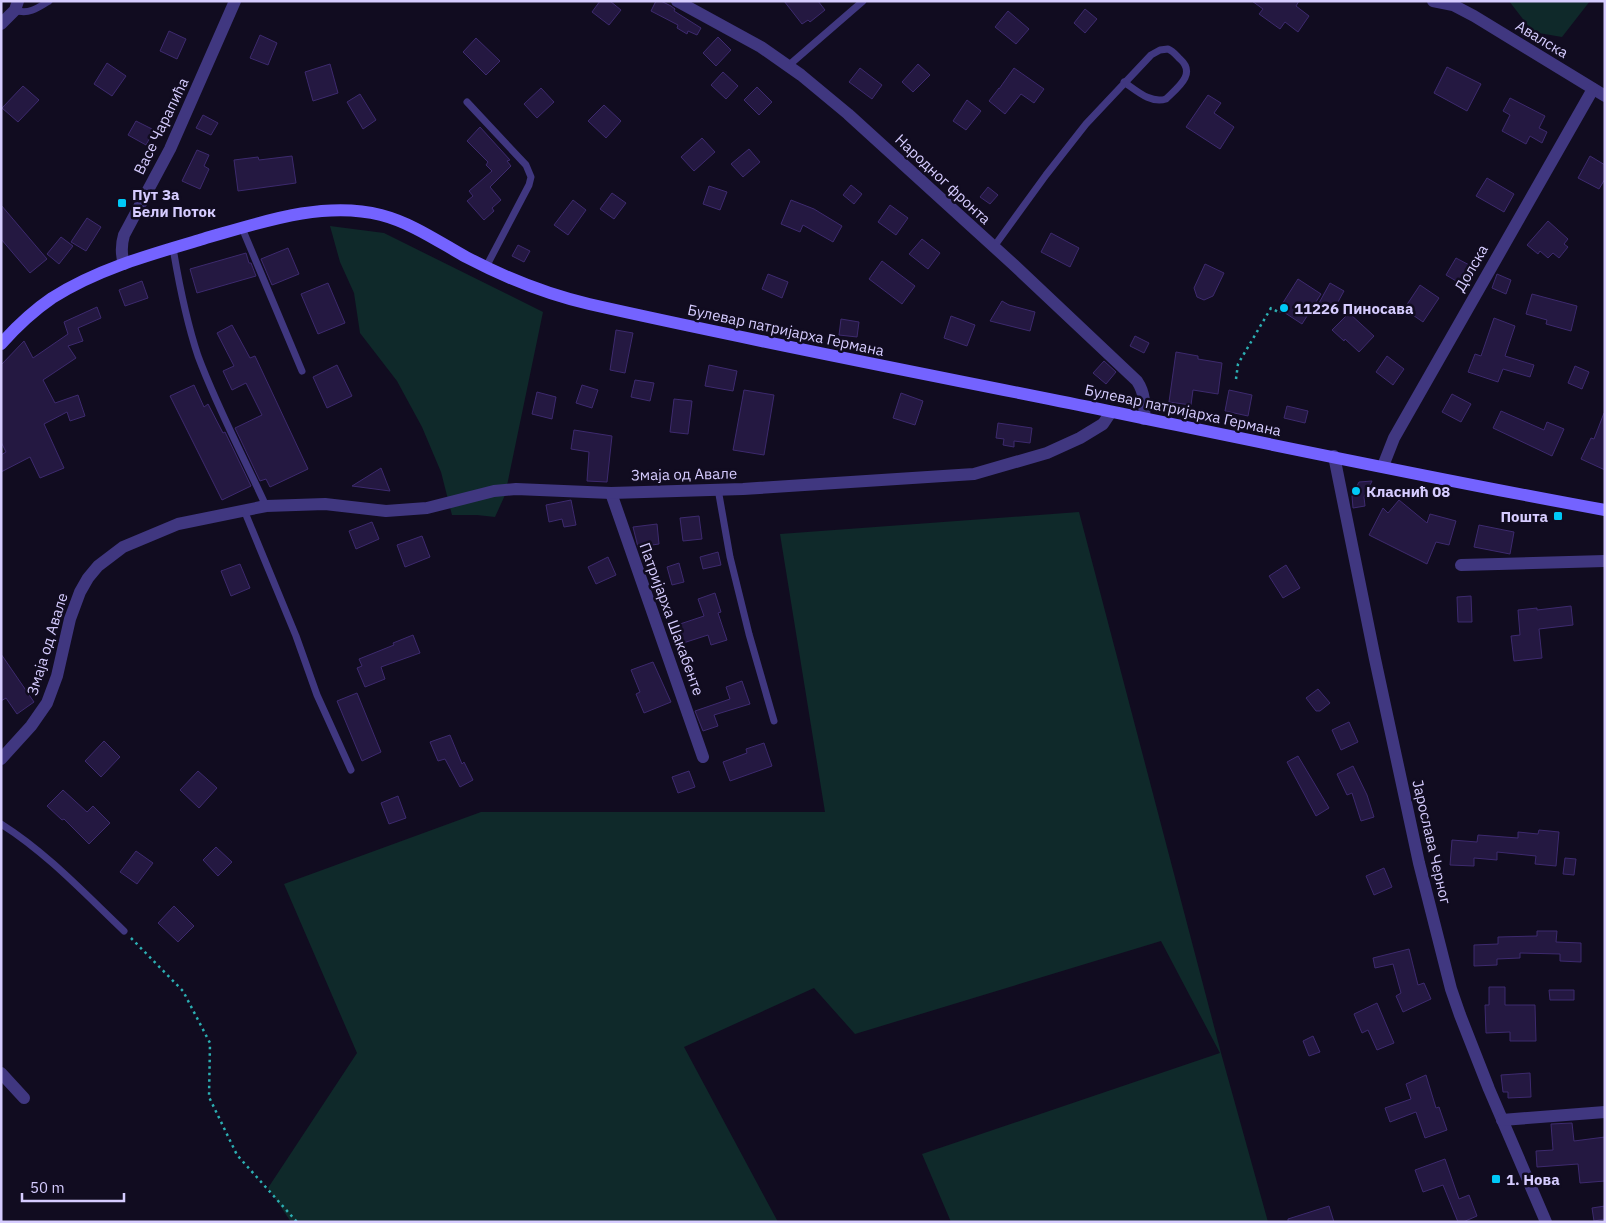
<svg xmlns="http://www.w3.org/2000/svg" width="1606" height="1223" font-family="'IBM Plex Sans',sans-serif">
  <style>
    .green { fill: #0f292a }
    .building { fill: #241841; stroke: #3d2a6e }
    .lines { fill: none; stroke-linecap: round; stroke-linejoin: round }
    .path { stroke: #2cafb3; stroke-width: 2.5; stroke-dasharray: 2.5 4; stroke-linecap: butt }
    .service { stroke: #403780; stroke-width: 7 }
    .minor { stroke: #403780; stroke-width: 12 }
    .tertiary { stroke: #403780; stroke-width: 12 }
    .secondary { stroke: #7463ff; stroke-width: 12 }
    .poi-dot { fill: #00c9f7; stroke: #110c20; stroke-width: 2 }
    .labels { text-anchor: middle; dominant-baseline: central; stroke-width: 5; stroke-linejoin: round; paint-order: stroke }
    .street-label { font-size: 15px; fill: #d6ccff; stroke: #110c20 }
    .poi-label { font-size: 15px; font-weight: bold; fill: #d6ccff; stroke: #110c20; text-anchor: start }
  </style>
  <rect width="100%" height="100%" fill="#110c20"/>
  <!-- green -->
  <g class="green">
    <polygon points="1509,1 1590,1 1562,37 1533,32"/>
    <polygon points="330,226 384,233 543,312 505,495 495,517 477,515 452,515 441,472 422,427 397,381 360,333 354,293 340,262"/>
    <polygon points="1079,512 1221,1053 1268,1222 951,1222 922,1154 1220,1053 1161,941 855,1034 814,988 684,1047 778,1222 291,1222 268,1188 357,1053 284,884 481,812 825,812 780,534"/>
  </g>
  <!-- building -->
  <g class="building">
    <polygon points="600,1 610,1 621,10 609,25 592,12"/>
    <polygon points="656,1 661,1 671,6 675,9 674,11 701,28 697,35 688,31 687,34 677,28 678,25 651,11"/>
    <polygon points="784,1 818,1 825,10 810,22 808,20 802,24"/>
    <polygon points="1252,1 1299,1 1296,6 1309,16 1298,32 1285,22 1280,29 1259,14 1263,9"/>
    <polygon points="1085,9 1097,19 1085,33 1074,23"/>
    <polygon points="1008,11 1029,29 1016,44 995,27"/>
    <polygon points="169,31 186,39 177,59 160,51"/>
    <polygon points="260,35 277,43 268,65 250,58"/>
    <polygon points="718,37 731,50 716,66 703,53"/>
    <polygon points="476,38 500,61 486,75 463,52"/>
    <polygon points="107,63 126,76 112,96 94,84"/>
    <polygon points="330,64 338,93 313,101 305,72"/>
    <polygon points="918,64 930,75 913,92 902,82"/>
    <polygon points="1447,67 1481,84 1467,111 1434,93"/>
    <polygon points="860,68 882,85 872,99 849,82"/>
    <polygon points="1014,68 1044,89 1034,103 1021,94 1005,114 989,101 999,88 999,89"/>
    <polygon points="723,72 738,86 726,99 711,85"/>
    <polygon points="23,86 39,100 18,122 2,108"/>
    <polygon points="757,87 772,102 759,115 744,100"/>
    <polygon points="541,88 554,102 537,118 524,104"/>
    <polygon points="360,94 376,120 363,129 347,102"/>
    <polygon points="1208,95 1221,103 1214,113 1234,127 1220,149 1186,127"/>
    <polygon points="1510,98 1545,116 1539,128 1547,132 1542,143 1530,136 1526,144 1502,131 1510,115 1503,111"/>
    <polygon points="967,100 981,111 966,130 953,121"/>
    <polygon points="604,105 621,121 606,138 588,121"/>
    <polygon points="203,115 218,123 211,135 196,128"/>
    <polygon points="136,121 154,130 146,145 128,135"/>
    <polygon points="480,127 510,160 507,161 511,166 490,187 501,200 492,208 494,211 484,220 467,201 473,196 469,191 492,171 486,165 488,162 467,141"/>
    <polygon points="702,138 715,152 694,171 681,157"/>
    <polygon points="749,149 760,162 743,177 731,164"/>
    <polygon points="197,150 209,155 204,166 209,169 200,189 182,181"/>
    <polygon points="292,156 296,183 238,191 234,160 258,157 259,160"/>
    <polygon points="1590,156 1605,165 1605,179 1599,189 1578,178"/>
    <polygon points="1487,178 1514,194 1504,212 1476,196"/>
    <polygon points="851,185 862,194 854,204 843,195"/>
    <polygon points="709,186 727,192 720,210 703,204"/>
    <polygon points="988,187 998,195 990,204 980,197"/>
    <polygon points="612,193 626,203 614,219 600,209"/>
    <polygon points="573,200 586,210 568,235 554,225"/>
    <polygon points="791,200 814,209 842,226 833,242 803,225 800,232 781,224"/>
    <polygon points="1,205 47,259 30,273 1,239"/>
    <polygon points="890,205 908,218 896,235 878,222"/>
    <polygon points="87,218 101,227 86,251 71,242"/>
    <polygon points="1548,221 1568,239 1564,244 1568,247 1559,258 1553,253 1548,258 1540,251 1538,254 1527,245"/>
    <polygon points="1051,233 1079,248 1070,267 1041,252"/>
    <polygon points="61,237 73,246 59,264 47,254"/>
    <polygon points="922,239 940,253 928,269 909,254"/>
    <polygon points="518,245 530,251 524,262 512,256"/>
    <polygon points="288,248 299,274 272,285 261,259"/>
    <polygon points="246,253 249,263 251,263 256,276 197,293 190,269"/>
    <polygon points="1456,258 1473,267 1463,285 1446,275"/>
    <polygon points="882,261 915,286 902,304 869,279"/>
    <polygon points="1205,264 1224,273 1213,296 1204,300 1197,297 1194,288"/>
    <polygon points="768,274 788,282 782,298 762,289"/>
    <polygon points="1497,274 1511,280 1506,294 1492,288"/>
    <polygon points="1298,279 1321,294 1302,324 1279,309"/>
    <polygon points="142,281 148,298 125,306 119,290"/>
    <polygon points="328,283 345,323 318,334 301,294"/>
    <polygon points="1330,283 1344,291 1333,311 1319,303"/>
    <polygon points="1420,285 1439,298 1423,322 1404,309"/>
    <polygon points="1532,294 1577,306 1571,331 1546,324 1547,320 1526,314"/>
    <polygon points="1002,301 1009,305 1035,312 1030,331 990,321"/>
    <polygon points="97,307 101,318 78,328 83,341 68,346 76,358 43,380 55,403 78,395 85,416 70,421 67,412 44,424 64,468 40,478 30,457 1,472 1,455 6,452 1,442 1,365 24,341 33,358 68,334 64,322"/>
    <polygon points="1349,313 1374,336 1359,352 1345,339 1344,341 1332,330"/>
    <polygon points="951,316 975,325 967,346 944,338"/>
    <polygon points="1494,318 1515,326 1505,356 1534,365 1530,377 1503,369 1498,382 1468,372 1475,354 1481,356"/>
    <polygon points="841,319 859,322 857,337 839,335"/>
    <polygon points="232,325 250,358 255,356 308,469 270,487 266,479 260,481 235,428 262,415 246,383 232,390 223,371 234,366 217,333"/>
    <polygon points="616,330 633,333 625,373 610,370"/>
    <polygon points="1135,336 1149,343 1144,353 1130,346"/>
    <polygon points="1176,352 1198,356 1198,359 1222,363 1218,394 1193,390 1191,405 1169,402"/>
    <polygon points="1387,356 1404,369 1393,385 1376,372"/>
    <polygon points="1104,361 1116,372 1106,384 1093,373"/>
    <polygon points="337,365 352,396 327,408 313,377"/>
    <polygon points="709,365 737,371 733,391 705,386"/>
    <polygon points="1575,366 1589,372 1582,389 1568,383"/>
    <polygon points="635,380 654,383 650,401 631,397"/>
    <polygon points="194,385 204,407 208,404 223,433 225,432 251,486 222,500 170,396"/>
    <polygon points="582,385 598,390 592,408 576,403"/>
    <polygon points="744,390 774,395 764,455 733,450"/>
    <polygon points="1229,390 1252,395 1248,416 1225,411"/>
    <polygon points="537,392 556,397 552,419 532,414"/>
    <polygon points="901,393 923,401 915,425 893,418"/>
    <polygon points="1452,394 1471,404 1461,422 1442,412"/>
    <polygon points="674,399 692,401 688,434 670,432"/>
    <polygon points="1287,406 1308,411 1305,423 1284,418"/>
    <polygon points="1501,411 1544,430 1547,422 1564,429 1552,456 1493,428"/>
    <polygon points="1604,413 1605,413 1605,470 1581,459 1591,438 1594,439"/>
    <polygon points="998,423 1032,428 1030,443 1014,441 1014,447 1003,445 1004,439 996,438"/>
    <polygon points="574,430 612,436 607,482 587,481 589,452 571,449"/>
    <polygon points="381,468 390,491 352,486"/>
    <polygon points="1372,481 1364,497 1365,506 1353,508 1352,496 1359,482"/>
    <polygon points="571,500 576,525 564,527 562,519 549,522 546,505"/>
    <polygon points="1399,500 1427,523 1430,514 1456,521 1449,545 1436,542 1427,564 1369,535 1383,508 1388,513"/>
    <polygon points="699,516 702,539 683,541 680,518"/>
    <polygon points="372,522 379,539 356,549 349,531"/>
    <polygon points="657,524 659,544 638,547 633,527"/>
    <polygon points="1479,525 1514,532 1510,554 1474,547"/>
    <polygon points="422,536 430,557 405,567 397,545"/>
    <polygon points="718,552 721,565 703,569 700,557"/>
    <polygon points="608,557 616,575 596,584 588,567"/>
    <polygon points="679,563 684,582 672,585 667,567"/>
    <polygon points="240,564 250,588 231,596 221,571"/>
    <polygon points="1286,565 1300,588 1283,598 1269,576"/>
    <polygon points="715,593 721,612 718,613 727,640 711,645 708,635 677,645 671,627 704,616 698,599"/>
    <polygon points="1471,596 1472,622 1458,622 1457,597"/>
    <polygon points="1571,606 1573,625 1539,629 1542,658 1514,661 1511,636 1520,635 1518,610 1537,608 1537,610"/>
    <polygon points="413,635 420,653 381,667 385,679 365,687 357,668 362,666 359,659 394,645 393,643"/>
    <polygon points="1,654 34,702 17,714 6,698 1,701"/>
    <polygon points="653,662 671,702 644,713 636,694 640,692 631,670"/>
    <polygon points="742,681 750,704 714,715 718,726 703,731 695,711 730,699 726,687"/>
    <polygon points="1318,689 1330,703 1320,711 1316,711 1306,698"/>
    <polygon points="357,693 381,752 362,761 337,701"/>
    <polygon points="1349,722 1358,742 1341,750 1332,730"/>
    <polygon points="450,735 462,764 464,762 473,780 460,787 445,759 438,761 430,742"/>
    <polygon points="104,741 120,757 101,777 85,761"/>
    <polygon points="764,743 772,766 730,781 723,762 747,753 746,749"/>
    <polygon points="1298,756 1329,808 1316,816 1287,762"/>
    <polygon points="1353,766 1367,795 1374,817 1361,821 1352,793 1347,795 1337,774"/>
    <polygon points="198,771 217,788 199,808 180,790"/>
    <polygon points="689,771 695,787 678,793 672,777"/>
    <polygon points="63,790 87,812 93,806 110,823 89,844 64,819 62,820 47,806"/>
    <polygon points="398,796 406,818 389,824 381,803"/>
    <polygon points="1539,830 1559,832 1556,866 1535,864 1536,856 1497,852 1497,860 1474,858 1474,866 1450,865 1452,840 1477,842 1478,835 1518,838 1518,832 1538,834"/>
    <polygon points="216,847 232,862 218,876 203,860"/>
    <polygon points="136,851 153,863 137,884 120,872"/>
    <polygon points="1565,858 1576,859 1574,875 1563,874"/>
    <polygon points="1384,868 1392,887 1374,895 1366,876"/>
    <polygon points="174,906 194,926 178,942 158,923"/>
    <polygon points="1537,931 1557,931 1556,942 1581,943 1581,962 1560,961 1560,954 1520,953 1520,958 1497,959 1497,965 1474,966 1474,945 1498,944 1498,937 1537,936"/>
    <polygon points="1409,949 1418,985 1424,983 1431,999 1403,1012 1396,996 1401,993 1393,964 1375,968 1373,958"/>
    <polygon points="1489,987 1505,987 1505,1005 1535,1005 1536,1041 1510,1041 1510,1032 1486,1033 1485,1005 1489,1005"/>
    <polygon points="1549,990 1574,990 1574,1000 1550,1000"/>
    <polygon points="1377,1003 1394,1043 1377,1050 1368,1030 1362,1033 1354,1014"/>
    <polygon points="1313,1036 1320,1052 1309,1056 1303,1041"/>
    <polygon points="1530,1073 1531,1097 1508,1098 1508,1092 1503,1092 1501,1075"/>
    <polygon points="1426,1075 1436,1108 1439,1107 1447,1130 1425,1138 1416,1112 1390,1122 1385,1108 1411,1099 1406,1084"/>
    <polygon points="1572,1123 1574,1141 1605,1137 1605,1181 1580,1183 1578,1164 1537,1167 1536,1151 1553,1150 1551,1124"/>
    <polygon points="1445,1159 1459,1199 1469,1195 1477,1216 1463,1222 1458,1222 1443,1185 1423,1192 1415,1170"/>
    <polygon points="1329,1206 1334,1222 1288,1222 1288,1219"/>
    <polygon points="1605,1206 1605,1219 1594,1221 1592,1208"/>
  </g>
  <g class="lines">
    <!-- path -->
    <g class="path">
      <polyline points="1236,379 1238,364 1271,308 1280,313 1281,311"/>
      <polyline points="131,938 183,991 210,1043 209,1097 237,1155 297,1222"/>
    </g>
    <!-- service -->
    <g class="service">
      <path d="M15 10C28 15 38 8 49 1"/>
      <polyline points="788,66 863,1"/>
      <polyline points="467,102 526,165 531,177 529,185 486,267"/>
      <polyline points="242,228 302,371"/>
      <path d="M173 248C179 284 186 320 198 356 217 407 243 456 266 506"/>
      <path d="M993 248 1046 175 1086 124 1151 55 1160 50 1168 49C1173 51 1176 55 1180 59 1197 74 1177 88 1166 99 1151 104 1137 91 1124 82"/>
      <polyline points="718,489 730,557 749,634 774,721"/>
      <polyline points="244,510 296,636 317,695 351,770"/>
      <path d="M1 824C47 853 85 894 124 931"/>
    </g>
    <!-- minor -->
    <g class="minor">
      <path d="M677 1 761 47 801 75 848 114 1014 265 1137 381C1145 393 1145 405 1144 419"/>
      <polyline points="1433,1 1453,5 1474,16 1605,96"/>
      <polyline points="1,24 15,10 18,1"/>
      <polyline points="1334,456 1375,659 1419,863 1451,989 1460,1015 1489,1089 1546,1222"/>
      <polyline points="1383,466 1394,438 1593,89"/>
      <polyline points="611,493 703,757"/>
      <polyline points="1461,565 1605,561"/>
      <polyline points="1,759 31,726 47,703 57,676 70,619 80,592 88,578 98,566 123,547 178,524 266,506 325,504 386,511 427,508 494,491 516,489 611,493 743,489 974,474 1047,453 1080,438 1103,424 1111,412"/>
      <polyline points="1,1073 24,1098"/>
      <polyline points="1502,1120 1605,1112"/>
    </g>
    <!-- tertiary -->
    <path class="tertiary" d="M124 264C121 254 121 245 124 235L170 149 235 1"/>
    <!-- secondary -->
    <path class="secondary" d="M1 344C16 327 33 311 52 298 97 269 152 254 203 239 259 223 323 200 381 215 412 223 439 242 466 257 506 278 546 294 589 304 757 342 926 374 1094 408 1264 443 1434 479 1605 510"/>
  </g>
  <!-- markers -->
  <g class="poi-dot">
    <rect x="117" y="198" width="10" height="10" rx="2.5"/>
    <circle cx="1284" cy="308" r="5"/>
    <circle cx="1356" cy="491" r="5"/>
    <rect x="1553" y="511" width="10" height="10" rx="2.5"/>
    <rect x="1491" y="1174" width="10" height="10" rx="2.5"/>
  </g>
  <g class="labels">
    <!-- street labels -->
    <g class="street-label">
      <text transform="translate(1542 39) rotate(31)">Авалска</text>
      <text transform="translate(161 126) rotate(-64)">Васе Чарапића</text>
      <text transform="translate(943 179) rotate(43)">Народног фронта</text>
      <text transform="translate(1471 268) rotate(-60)">Долска</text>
      <text transform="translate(786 330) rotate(12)">Булевар патријарха Германа</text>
      <text transform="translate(1183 410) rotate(12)">Булевар патријарха Германа</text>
      <text transform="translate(684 474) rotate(-1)">Змаја од Авале</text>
      <text transform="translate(672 619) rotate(70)">Патријарха Шакабенте</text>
      <text transform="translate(47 644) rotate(-73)">Змаја од Авале</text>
      <text transform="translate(1432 842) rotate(77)">Јарослава Черног</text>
    </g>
    <!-- poi labels -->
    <g class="poi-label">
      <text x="132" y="194">Пут За<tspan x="132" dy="17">Бели Поток</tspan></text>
      <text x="1294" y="308">11226 Пиносава</text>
      <text x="1366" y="491">Класнић 08</text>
      <text x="1548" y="516" text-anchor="end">Пошта</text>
      <text x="1506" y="1179">1. Нова</text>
    </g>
  </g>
  <!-- border -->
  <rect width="1606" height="1223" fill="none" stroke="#d6ccff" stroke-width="5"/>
  <!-- scale -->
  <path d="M22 1193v8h102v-8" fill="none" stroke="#d6ccff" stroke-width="2.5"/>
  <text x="30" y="1193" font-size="15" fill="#d6ccff" stroke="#110c20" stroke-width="4" paint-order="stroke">50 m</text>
</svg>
